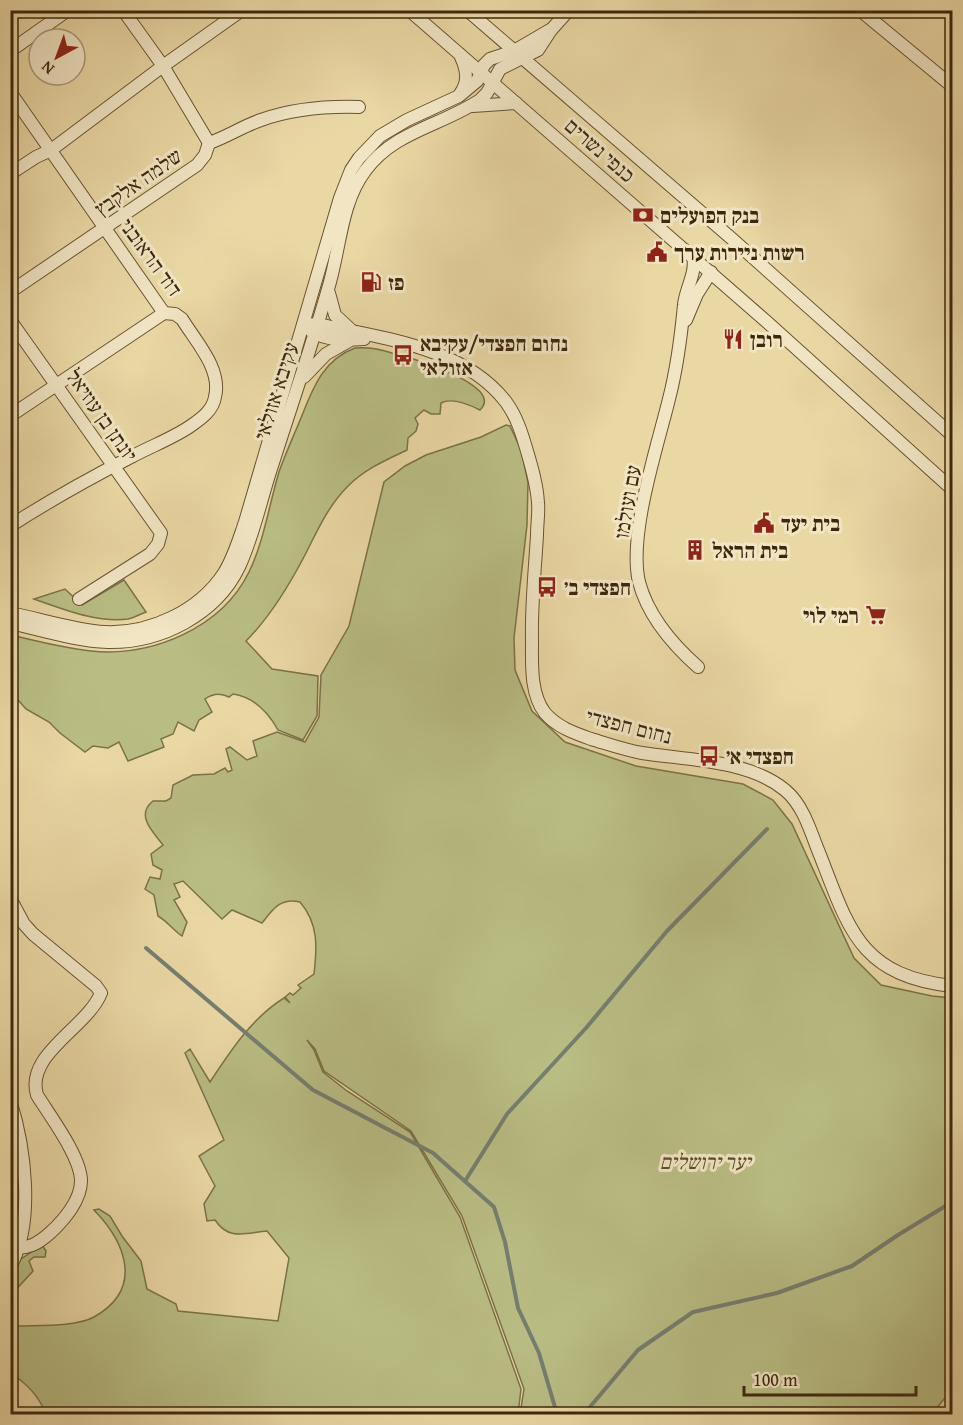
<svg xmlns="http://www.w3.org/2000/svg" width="963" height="1425" font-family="'Gentium Book Plus','Frank Ruhl Libre',serif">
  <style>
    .green { fill: #b9bd84; stroke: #7c7248; stroke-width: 1.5 }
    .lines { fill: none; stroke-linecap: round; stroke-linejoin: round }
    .stream { stroke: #767e70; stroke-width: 4 }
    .minor-casing { stroke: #695433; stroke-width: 14 }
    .minor { stroke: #f1e5c4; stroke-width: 12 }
    .labels { text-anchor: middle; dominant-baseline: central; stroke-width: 6; stroke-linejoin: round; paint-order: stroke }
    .street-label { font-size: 21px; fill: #3e280d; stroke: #f1e5c4 }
    .poi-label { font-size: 21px; font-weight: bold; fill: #3e280d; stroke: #f1e5c4; text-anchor: start }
    .park-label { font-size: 21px; font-style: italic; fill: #5d4d2b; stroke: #f1e5c4 }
  </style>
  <rect width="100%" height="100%" fill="#e9d7a4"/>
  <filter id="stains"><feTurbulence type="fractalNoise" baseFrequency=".00333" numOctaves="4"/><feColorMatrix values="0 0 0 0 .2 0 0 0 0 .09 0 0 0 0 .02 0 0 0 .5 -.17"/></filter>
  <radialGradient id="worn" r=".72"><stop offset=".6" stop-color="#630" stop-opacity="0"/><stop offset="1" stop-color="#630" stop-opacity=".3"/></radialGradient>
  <!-- green -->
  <g class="green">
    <path d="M355 348C368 347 380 349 392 353 408 357 506 385 480 410 470 405 452 397 441 403L440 414H431L424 410 415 418 418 424 416 431 408 438 407 450C386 460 365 469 348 486 329 505 318 529 306 553 290 584 271 616 246 641L272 669 318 676 317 716 303 740 278 730C268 712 254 697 233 694L229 697C221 693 212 694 205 699L212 712 199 720 194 731 178 722 173 734 161 739 164 747 128 761 119 742 108 748 93 746 85 752 60 733 49 722 26 709 11 692V635C37 641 64 648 91 651 151 657 221 629 249 572 264 541 269 505 279 472 286 452 295 433 303 413 314 385 325 359 355 348Z"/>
    <path d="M506 425 510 426 521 450 528 482 527 525 514 638 515 670 532 711 565 742 636 766 743 784 773 800 792 824 854 958 881 985 932 996 952 998V1389L932 1414H520L524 1389 462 1216 411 1131 324 1071 315 1049 307 1040 314 1050 323 1072 347 1091 410 1132 460 1217 521 1389 518 1414H46C38 1395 28 1385 11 1373L10 1320 17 1326C38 1325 76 1327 94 1317 144 1289 126 1243 94 1210L99 1209 110 1216 122 1236 141 1261 147 1289 176 1304 178 1311 278 1321 289 1258 267 1231C245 1233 229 1241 215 1220L207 1221 204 1204 215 1186 199 1156 224 1140 185 1053 190 1049 210 1082C231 1050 252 1018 284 998L290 1003 285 997 290 993 293 995 301 988 298 985 314 974C317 948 319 924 300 902 281 897 273 909 262 923L232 910 222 919 183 881 174 884 180 897 174 900 187 922 182 936C173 930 167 921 158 916L154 895 145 889 150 877 160 879 162 870 153 865 151 854 163 845C153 832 135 815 153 801H166L171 798 173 785 193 775 214 774 225 768 228 772 232 770 226 749 230 747 247 760 257 756 253 741 277 732 305 742 319 717 321 675 349 626 384 482 405 466 426 455 481 437Z"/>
    <path d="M124 580 146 612C140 614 134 618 128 619 96 623 63 609 34 599L65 589 82 605Z"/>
    <polygon points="42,1245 46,1251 45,1257 34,1257 29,1261 33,1271 11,1295 11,1279 21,1259"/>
  </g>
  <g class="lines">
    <!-- stream -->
    <g class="stream">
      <polyline points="146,948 313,1090 433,1153 494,1207 505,1242 518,1308 539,1353 557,1414"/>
      <polyline points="465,1181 507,1114 586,1028 667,931 767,829"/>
      <polyline points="584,1414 638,1350 693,1312 777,1293 852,1266 898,1235 952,1202"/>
    </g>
    <!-- minor casing -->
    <g class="minor-casing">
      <g id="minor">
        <polyline points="123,10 163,66 209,143"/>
        <polyline points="409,10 767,322 952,489"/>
        <polyline points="467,10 731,238 952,435"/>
        <polyline points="860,10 952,86"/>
        <polyline points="10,51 68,10"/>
        <polyline points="10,92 164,313"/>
        <path d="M460 94C469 82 467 70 461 57"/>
        <polyline points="473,106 516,103"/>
        <path d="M209 143C227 137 243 126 261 120 292 109 325 106 359 107"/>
        <polyline points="10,174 36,157 51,150 163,66 242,10"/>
        <path d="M693 257C697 272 685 290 684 305 681 337 677 368 669 399 657 448 628 535 639 582 648 616 672 644 698 667"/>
        <polyline points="10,292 197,165 205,155 209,143"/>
        <polyline points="329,293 335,315 351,330"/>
        <polyline points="10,320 161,533 158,544 150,554 79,599"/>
        <polyline points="686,320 697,294 711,272"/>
        <path d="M303 325 318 324C381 338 464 347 506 402 517 417 522 434 527 451 532 468 537 485 538 503 539 513 537 524 537 535 535 570 531 606 532 641 532 663 530 694 545 713 557 727 574 733 591 739 608 744 625 750 642 753 687 760 749 760 785 790 801 803 809 826 816 845 848 924 855 975 952 986"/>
        <path d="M311 331C326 341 347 340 364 339"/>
        <polyline points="304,377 326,354 349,341"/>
        <polyline points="10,416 164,313"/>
        <path d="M10 526C49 501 90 478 131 457 151 446 174 438 192 425 202 418 213 410 215 397 222 369 196 342 182 319L175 314 164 313"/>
        <path d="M10 613C41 619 74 630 105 632 150 634 199 611 224 573 234 557 239 539 245 522L340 198 351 170 359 158 380 136 407 120 459 96 477 81 484 65 490 59 514 51 550 30"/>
        <path d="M10 623C42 630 76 641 108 642 160 643 216 615 239 567 253 537 260 503 270 472 290 409 312 346 330 282 340 246 342 201 365 171 394 131 441 126 480 100L487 93 500 69 538 50 551 30 569 10"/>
        <path d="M10 898 24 924 33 934 96 986 101 993C87 1028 25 1054 37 1095 50 1116 81 1157 81 1181 81 1200 64 1220 51 1232 39 1243 27 1251 10 1246"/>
        <path d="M10 1100C25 1147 35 1223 10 1267"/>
        <polyline points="10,1147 12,1184 10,1205"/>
      </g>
    </g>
    <!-- minor -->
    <use href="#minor" class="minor"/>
  </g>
  <!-- icons -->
  <defs>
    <g id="bank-bare" transform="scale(1.62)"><path d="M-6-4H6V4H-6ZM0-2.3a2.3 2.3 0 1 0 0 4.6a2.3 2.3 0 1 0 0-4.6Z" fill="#8f2418" stroke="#f1e5c4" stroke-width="2.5" paint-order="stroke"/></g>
    <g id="civic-bare" transform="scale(1.62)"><path d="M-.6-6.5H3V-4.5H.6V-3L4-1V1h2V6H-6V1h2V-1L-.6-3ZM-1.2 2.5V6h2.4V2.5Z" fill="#8f2418" stroke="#f1e5c4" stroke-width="2.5" paint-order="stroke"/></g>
    <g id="fuel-bare" transform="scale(1.62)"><path d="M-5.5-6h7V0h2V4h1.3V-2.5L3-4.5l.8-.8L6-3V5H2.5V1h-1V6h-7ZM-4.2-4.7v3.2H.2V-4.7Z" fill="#8f2418" stroke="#f1e5c4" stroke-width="2.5" paint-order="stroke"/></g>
    <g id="restaurant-bare" transform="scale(1.62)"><path d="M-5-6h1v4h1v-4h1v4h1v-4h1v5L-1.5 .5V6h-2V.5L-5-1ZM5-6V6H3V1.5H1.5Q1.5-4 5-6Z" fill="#8f2418" stroke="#f1e5c4" stroke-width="2.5" paint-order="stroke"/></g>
    <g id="bus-bare" transform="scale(1.62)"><path d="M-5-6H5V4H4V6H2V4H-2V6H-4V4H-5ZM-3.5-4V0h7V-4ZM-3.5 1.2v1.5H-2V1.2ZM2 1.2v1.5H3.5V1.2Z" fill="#8f2418" stroke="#f1e5c4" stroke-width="2.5" paint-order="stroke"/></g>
    <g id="building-bare" transform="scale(1.62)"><path d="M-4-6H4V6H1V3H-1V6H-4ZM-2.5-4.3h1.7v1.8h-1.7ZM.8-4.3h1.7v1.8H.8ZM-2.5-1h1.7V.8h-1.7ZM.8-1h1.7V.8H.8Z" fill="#8f2418" stroke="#f1e5c4" stroke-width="2.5" paint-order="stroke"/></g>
    <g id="supermarket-bare" transform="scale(1.62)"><path d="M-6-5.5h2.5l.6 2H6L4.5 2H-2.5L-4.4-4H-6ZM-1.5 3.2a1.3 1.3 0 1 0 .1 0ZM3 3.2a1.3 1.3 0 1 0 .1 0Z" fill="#8f2418" stroke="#f1e5c4" stroke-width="2.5" paint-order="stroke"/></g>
  </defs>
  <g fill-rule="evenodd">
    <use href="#bank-bare" x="643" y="215"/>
    <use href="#civic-bare" x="657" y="252"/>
    <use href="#fuel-bare" x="371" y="282"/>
    <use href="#restaurant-bare" x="733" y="339"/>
    <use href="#bus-bare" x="403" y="355"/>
    <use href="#civic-bare" x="764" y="523"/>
    <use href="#building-bare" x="695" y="550"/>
    <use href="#bus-bare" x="547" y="587"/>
    <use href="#supermarket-bare" x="876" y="615"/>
    <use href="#bus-bare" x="709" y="756"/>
  </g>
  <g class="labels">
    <!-- street labels -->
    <g class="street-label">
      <text transform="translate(600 150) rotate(41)">כנפי נשרים</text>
      <text transform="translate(138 182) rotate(-35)">שלמה אלקבץ</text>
      <text transform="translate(151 257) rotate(54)">דוד הראובני</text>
      <text transform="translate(276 391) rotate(-72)">עקיבא אזולאי</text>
      <text transform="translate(102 415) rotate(55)">יונתן בן עוזיאל</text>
      <text transform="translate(627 502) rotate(-80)">עם ועולמו</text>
      <text transform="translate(629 726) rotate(14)">נחום חפצדי</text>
    </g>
    <!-- poi labels -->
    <g class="poi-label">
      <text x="660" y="215">בנק הפועלים</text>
      <text x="674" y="252">רשות ניירות ערך</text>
      <text x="388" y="282">פז</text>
      <text x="750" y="339">רובן</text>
      <text x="420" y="343">נחום חפצדי/עקיבא<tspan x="420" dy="24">אזולאי</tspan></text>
      <text x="781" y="523">בית יעד</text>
      <text x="712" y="550">בית הראל</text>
      <text x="564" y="587">חפצדי ב׳</text>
      <text x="859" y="615" text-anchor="end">רמי לוי</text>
      <text x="726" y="756">חפצדי א׳</text>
    </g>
    <!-- park labels -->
    <g class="park-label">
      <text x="705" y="1161">יער ירושלים</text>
    </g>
  </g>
  <!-- margin -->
  <rect width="963" height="1425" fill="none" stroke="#e9d7a4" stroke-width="36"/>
  <rect x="12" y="12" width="939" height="1401" fill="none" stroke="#3e280d" stroke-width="3"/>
  <rect x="18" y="18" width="927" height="1389" fill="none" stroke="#3e280d" stroke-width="1.5"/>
  <!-- north arrow -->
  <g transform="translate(57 57) rotate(221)"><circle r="28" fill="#f1e5c4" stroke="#a9997b" stroke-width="1.5"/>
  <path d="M0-4.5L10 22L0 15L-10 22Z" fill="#8f2418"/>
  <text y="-9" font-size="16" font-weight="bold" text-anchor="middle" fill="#3e280d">N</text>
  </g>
  <!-- scale -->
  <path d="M744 1386v9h172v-9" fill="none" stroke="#3e280d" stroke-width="3"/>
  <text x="753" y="1386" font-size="18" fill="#3e280d" stroke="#f1e5c4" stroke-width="4.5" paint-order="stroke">100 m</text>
  <rect width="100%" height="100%" filter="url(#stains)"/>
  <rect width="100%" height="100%" fill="url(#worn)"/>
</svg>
